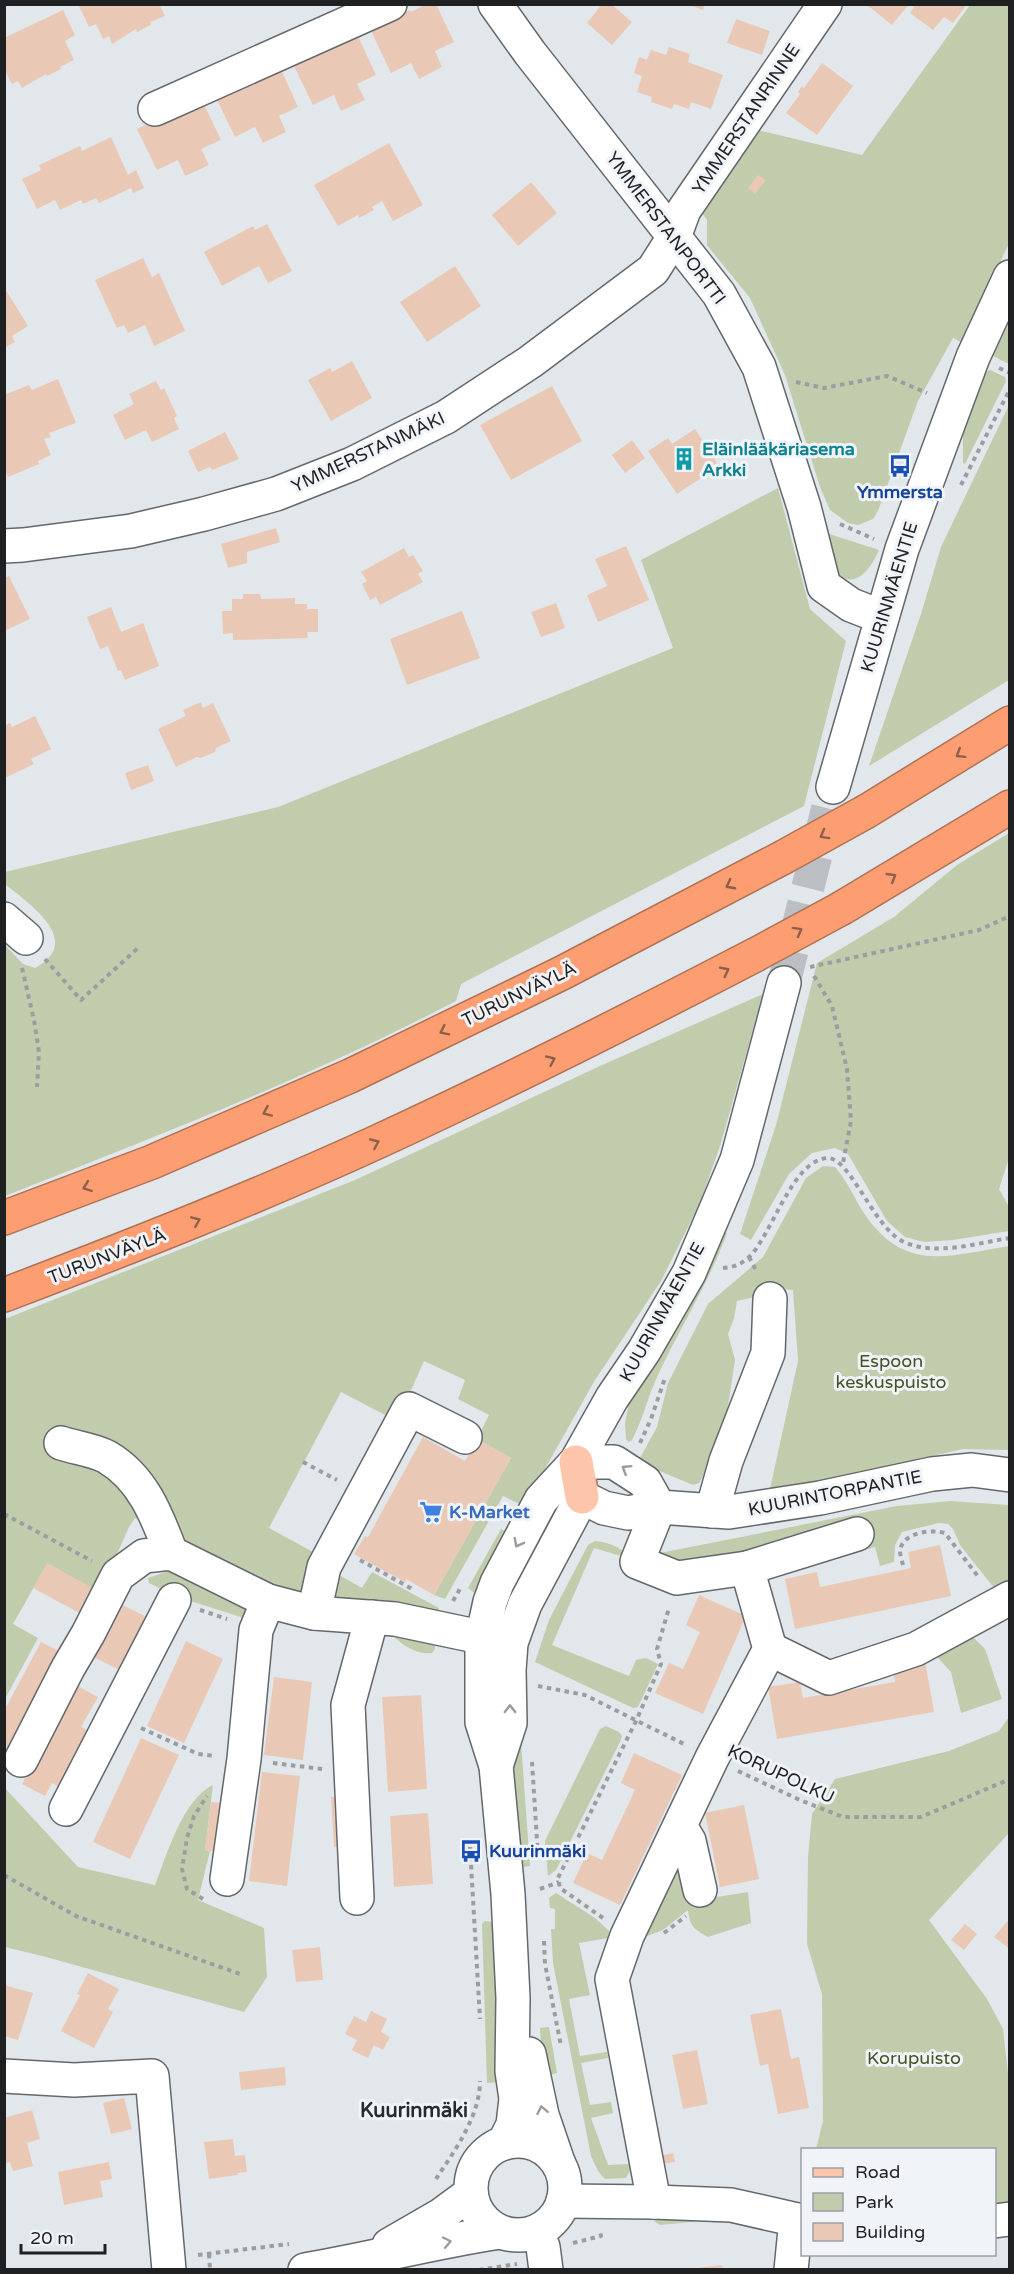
<svg xmlns="http://www.w3.org/2000/svg" width="1014" height="2274" font-family="'Varela Round',sans-serif">
  <style>
    .green { fill: #c0ccac }
    .building { fill: #e9c9b5 }
    .lines { fill: none; stroke-linecap: round; stroke-linejoin: round }
    .minor-tunnel { stroke: #bbbfc4; stroke-width: 33; stroke-dasharray: 33 16; stroke-linecap: butt }
    .minor-casing { stroke: #64686c; stroke-width: 36 }
    .major-casing { stroke: #af7255; stroke-width: 36 }
    .highway-casing { stroke: #af7255; stroke-width: 36 }
    .path { stroke: #9a9ea1; stroke-width: 4; stroke-dasharray: 4.5 4.5; stroke-linecap: butt }
    .minor { stroke: #fff; stroke-width: 33 }
    .major { stroke: #fdc5aa; stroke-width: 33 }
    .highway { stroke: #fc9e71; stroke-width: 33 }
    .highway-bridge-casing { stroke: #af7255; stroke-width: 36; stroke-linecap: butt }
    .highway-bridge { stroke: #fc9e71; stroke-width: 33 }
    .oneway { stroke: #8e5f4a }
    .oneway2 { stroke: #9a9b9c }
    .labels { text-anchor: middle; dominant-baseline: central; stroke-width: 6; stroke-linejoin: round; paint-order: stroke }
    .street-label { font-size: 18px; fill: #1f2022; stroke: #f0f4f9 }
    .culture-label { font-size: 18px; font-weight: bold; fill: #0d838f; stroke: #f0f4f9; text-anchor: start }
    .transit-label { font-size: 18px; font-weight: bold; fill: #164399; stroke: #f0f4f9 }
    .park-label { font-size: 18px; fill: #435322; stroke: #f0f4f9 }
    .shop-label { font-size: 18px; font-weight: bold; fill: #366cbe; stroke: #f0f4f9; text-anchor: start }
    .neighbourhood-label { font-size: 20px; font-weight: bold; fill: #282b2e; stroke: #f0f4f9 }
  </style>
  <rect width="100%" height="100%" fill="#e2e7ec"/>
  <!-- green -->
  <g class="green">
    <polygon points="970,5 1009,5 1009,243 963,343 953,338 918,401 878,511 873,519 858,525 848,523 830,510 820,487 785,375 750,298 707,245 707,220 697,206 749,128 862,155"/>
    <polygon points="1009,324 1009,364 991,355"/>
    <polygon points="990,370 1005,377 1006,381 965,464 963,463 963,416 981,374"/>
    <polygon points="1009,405 1009,680 869,766 921,614 941,547"/>
    <path d="M778 488 810 609 846 641 804 806 461 984 456 1001C311 1077 157 1136 5 1196V945L23 964 35 968C85 941 29 904 5 884V872L278 807 673 648 641 560Z"/>
    <path d="M820 531 879 550C872 567 855 593 834 571 828 564 823 540 820 531Z"/>
    <polygon points="1009,833 1010,1155 999,1189 1009,1207 1009,1231 953,1240 924,1242 905,1237 887,1221 848,1154 835,1148 812,1153 789,1174 751,1240 740,1234 776,1125 817,963 894,917 957,865"/>
    <path d="M763 994 721 1143 700 1203 661 1281 595 1380 524 1506 503 1496 445 1599 434 1595 511 1458 477 1439 489 1415 458 1399 465 1380 424 1361C415 1380 407 1408 387 1416L341 1392 269 1528 315 1553 303 1590 294 1600 135 1518 129 1527 100 1592 47 1564 13 1624 38 1638 5 1699V1319L355 1180 600 1066Z"/>
    <path d="M823 1166 835 1167C847 1181 853 1195 862 1210 903 1274 946 1256 1009 1246V1450L963 1449 835 1478 770 1489 798 1361 793 1290 763 1287 759 1296 737 1301 734 1318 728 1334 735 1360 725 1426 709 1467 699 1483 693 1485 657 1470 640 1458 657 1427 668 1383 708 1304 763 1257 806 1178Z"/>
    <path d="M720 1230 727 1233C709 1283 680 1327 658 1375 648 1396 643 1419 632 1440L629 1442 626 1439 625 1424 629 1403 644 1371Z"/>
    <polygon points="950,1501 1009,1505 1009,1592 998,1593 960,1545 953,1529 948,1524 939,1523 902,1532 895,1545 894,1562 880,1566 875,1547 852,1554 849,1545 770,1548 679,1566 660,1557 660,1553 897,1506"/>
    <polygon points="501,1529 509,1533 476,1594 468,1588"/>
    <path d="M595 1541C606 1542 615 1545 623 1551V1554L621 1556 594 1548 552 1645 629 1676 636 1660 646 1658 658 1664 638 1707 633 1708 535 1662 549 1620 588 1545Z"/>
    <polygon points="174,1569 253,1607 247,1619 175,1596 149,1583 148,1578"/>
    <polygon points="372,1572 439,1608 438,1616 337,1600 335,1589 339,1575 362,1588"/>
    <polygon points="966,1630 985,1649 1002,1699 961,1713 951,1672 930,1649"/>
    <path d="M395 1634 435 1644V1649L432 1653C418 1655 404 1646 394 1637Z"/>
    <polygon points="1009,1717 1009,1833 929,1920 987,1999 1003,2029 1010,2091 1009,2208 995,2210 994,2150 816,2149 823,2121 822,1994 807,1944 808,1857 812,1814 835,1779 949,1751 999,1731"/>
    <polygon points="606,1726 619,1732 622,1736 620,1742 556,1870 548,1876 545,1841 600,1729"/>
    <path d="M521 1742 530 1866 524 1867C509 1828 513 1784 516 1743Z"/>
    <path d="M213 1785 205 1850 210 1851 198 1900 264 1928 267 1977 244 2012 46 1957 5 1947 4 1787 78 1867 155 1885C167 1855 182 1800 213 1785Z"/>
    <path d="M675 1849 698 1900 748 1892 751 1923 708 1937C694 1929 690 1927 688 1910L663 1930 639 1939Z"/>
    <polygon points="556,1893 595,1918 609,1931 608,1938 579,1943 590,1995 569,1999 580,2056 607,2052 608,2058 581,2063 590,2105 611,2102 613,2113 591,2118 608,2165 629,2164 631,2169 626,2178 605,2179 598,2171 591,2156 553,1963 551,1929 555,1929 555,1909 550,1908 549,1898"/>
    <polygon points="485,1921 492,1922 500,2082 487,2083 482,1924"/>
    <polygon points="549,2027 557,2073 543,2076 540,2028"/>
    <polygon points="655,2217 695,2217 695,2221 691,2222 660,2225 654,2221"/>
  </g>
  <!-- building -->
  <g class="building">
    <polygon points="78,4 159,4 165,16 150,22 151,25 137,32 136,29 112,44 109,36 103,39 96,24 89,27"/>
    <polygon points="427,4 436,4 454,42 435,51 442,67 419,79 411,63 391,73 371,31 384,25 383,23 410,10 411,12"/>
    <polygon points="602,4 611,4 632,22 612,45 587,23"/>
    <polygon points="687,4 705,4 703,10"/>
    <polygon points="866,4 909,4 892,25"/>
    <polygon points="916,4 967,4 953,23 944,17 933,30 910,13"/>
    <polygon points="63,10 75,35 65,41 74,60 60,67 61,69 47,76 46,74 22,88 18,81 12,84 4,69 4,38"/>
    <polygon points="736,19 770,31 762,55 727,43"/>
    <polygon points="357,34 376,75 357,84 365,100 341,111 334,95 313,105 293,64"/>
    <polygon points="669,47 690,54 688,62 723,75 711,109 691,102 689,109 674,104 672,109 651,102 652,97 637,92 642,76 634,73 639,57 647,60 651,50 666,55"/>
    <polygon points="822,63 853,86 817,135 786,113 800,94 798,92 802,86 804,88"/>
    <polygon points="279,65 298,107 279,116 286,132 263,143 255,127 235,137 215,96"/>
    <polygon points="201,98 221,140 201,149 209,165 185,176 178,160 157,170 137,129"/>
    <polygon points="111,137 128,175 136,170 144,188 133,193 131,188 99,203 96,198 83,204 81,200 60,210 55,200 37,209 22,179 41,170 39,165 80,146 82,151"/>
    <polygon points="389,143 423,205 393,221 382,201 372,207 374,210 359,218 358,215 338,226 314,185"/>
    <polygon points="758,175 766,180 755,194 748,188"/>
    <polygon points="531,182 557,213 518,246 492,215"/>
    <polygon points="267,224 292,271 268,283 259,266 222,286 204,252 253,226 255,230"/>
    <polygon points="143,258 152,277 159,273 185,331 154,346 145,325 128,333 124,325 117,328 95,280"/>
    <polygon points="455,266 481,306 427,342 400,302"/>
    <polygon points="4,287 28,326 12,336 15,342 4,348"/>
    <polygon points="352,361 372,398 331,421 308,380 330,368 332,372"/>
    <polygon points="58,379 76,423 49,433 51,437 44,439 51,455 38,461 39,464 8,477 4,469 4,395 29,385 32,390"/>
    <polygon points="156,381 161,390 164,388 177,416 174,418 179,429 152,442 146,430 125,440 113,415 134,404 129,394"/>
    <polygon points="552,386 582,441 511,480 480,425"/>
    <polygon points="695,429 719,466 677,494 648,451 668,438 672,444"/>
    <polygon points="225,432 239,459 212,470 210,467 198,472 188,451"/>
    <polygon points="632,440 645,458 625,473 612,455"/>
    <polygon points="276,528 280,542 247,552 247,563 228,568 221,544"/>
    <polygon points="626,546 649,600 598,622 587,595 607,586 595,559"/>
    <polygon points="404,548 409,557 413,555 423,571 418,574 423,582 380,605 376,597 370,600 362,584 367,581 361,572"/>
    <polygon points="9,576 30,619 4,631 4,578"/>
    <polygon points="243,594 260,594 261,599 295,598 295,604 307,604 307,609 318,609 318,632 307,632 308,638 233,640 233,633 223,634 222,611 232,611 232,599 243,599"/>
    <polygon points="556,603 565,628 541,637 531,612"/>
    <polygon points="111,607 121,632 143,623 159,666 125,680 121,670 118,671 108,646 100,649 87,617"/>
    <polygon points="462,611 480,658 407,685 390,639"/>
    <polygon points="201,702 203,708 213,703 231,741 216,748 215,752 201,758 197,757 176,767 158,729 186,716 183,710"/>
    <polygon points="35,716 51,749 31,759 34,764 7,777 4,772 4,726 10,723 12,727"/>
    <polygon points="148,765 154,781 131,790 125,773"/>
    <polygon points="423,1437 465,1461 477,1439 511,1458 434,1595 406,1579 405,1582 354,1554 365,1536 368,1537"/>
    <polygon points="940,1545 951,1596 795,1629 785,1579 817,1572 820,1587 911,1568 908,1552"/>
    <polygon points="47,1563 100,1592 87,1617 33,1588"/>
    <polygon points="699,1595 746,1616 703,1714 655,1693 669,1663 683,1669 700,1632 686,1625"/>
    <polygon points="114,1601 149,1618 123,1672 88,1654"/>
    <polygon points="186,1641 223,1659 184,1743 147,1726"/>
    <polygon points="41,1642 65,1654 8,1762 4,1760 4,1711"/>
    <polygon points="925,1661 934,1712 777,1739 768,1687 800,1682 803,1698 895,1682 893,1666"/>
    <polygon points="274,1677 312,1682 303,1760 264,1755"/>
    <polygon points="74,1684 98,1697 81,1727 93,1733 63,1789 52,1783 45,1796 22,1784"/>
    <polygon points="421,1695 427,1789 388,1792 382,1697"/>
    <polygon points="141,1738 179,1755 130,1859 93,1842"/>
    <polygon points="634,1753 682,1775 620,1905 573,1883 587,1853 602,1860 635,1790 621,1783"/>
    <polygon points="262,1772 300,1776 287,1886 249,1881"/>
    <polygon points="331,1797 345,1797 347,1846 334,1847"/>
    <polygon points="211,1802 225,1803 218,1852 205,1850"/>
    <polygon points="744,1805 759,1879 720,1887 705,1813"/>
    <polygon points="428,1813 433,1884 394,1887 390,1816"/>
    <polygon points="1010,1918 1010,1949 994,1937"/>
    <polygon points="965,1924 977,1934 964,1950 951,1940"/>
    <polygon points="320,1947 323,1980 296,1982 292,1950"/>
    <polygon points="88,1973 119,1989 108,2009 113,2012 94,2048 61,2031 80,1995 77,1994"/>
    <polygon points="4,1985 33,1993 18,2040 4,2036"/>
    <polygon points="781,2009 791,2059 799,2057 809,2108 778,2114 768,2064 760,2066 750,2015"/>
    <polygon points="371,2011 387,2019 381,2032 390,2037 383,2050 374,2045 368,2058 352,2050 357,2040 345,2034 354,2016 366,2022"/>
    <polygon points="697,2050 708,2104 683,2109 672,2055"/>
    <polygon points="285,2067 286,2085 241,2090 239,2072"/>
    <polygon points="124,2098 132,2129 111,2134 103,2103"/>
    <polygon points="32,2110 40,2139 27,2143 33,2166 13,2171 10,2162 4,2164 4,2118"/>
    <polygon points="233,2139 235,2156 245,2155 247,2172 237,2173 238,2175 209,2179 204,2142"/>
    <polygon points="673,2153 675,2162 660,2164 659,2156"/>
    <polygon points="109,2162 112,2179 100,2181 103,2197 64,2205 58,2172"/>
    <polygon points="722,2265 723,2270 698,2270 698,2268"/>
  </g>
  <g class="lines">
    <!-- minor-tunnel -->
    <polyline class="minor-tunnel" points="784,983 833,787"/>
    <!-- minor casing -->
    <g class="minor-casing">
      <g id="minor">
        <polyline points="495,4 530,53 719,294 759,367 804,507 824,586 851,605 882,617"/>
        <polyline points="155,109 390,4"/>
        <polyline points="4,546 23,545 131,531 204,514 276,494 352,464 446,417 530,362 653,270 674,237 684,210 825,4"/>
        <polyline points="833,787 902,549 973,357 1010,277"/>
        <polyline points="4,919 26,938"/>
        <path d="M61 1443C76 1448 94 1450 107 1457 143 1478 157 1516 171 1553"/>
        <polyline points="576,1462 614,1462 645,1482 659,1507"/>
        <polyline points="659,1507 637,1562 677,1578 747,1568 857,1534"/>
        <polyline points="712,1511 726,1461 768,1353 770,1299"/>
        <polyline points="314,1613 324,1567 409,1409 465,1437"/>
        <polyline points="770,1649 829,1678 916,1649 1010,1598"/>
        <polyline points="21,1760 68,1668 88,1634 118,1575 144,1556 171,1553 268,1601 314,1613 395,1619 504,1642"/>
        <polyline points="496,1766 510,1723 509,1670 511,1643 525,1604 582,1497 604,1508 628,1513 659,1507 729,1512 820,1498 932,1474 972,1470 1010,1475"/>
        <polyline points="66,1809 174,1600"/>
        <polyline points="680,1826 689,1841 700,1890"/>
        <polyline points="227,1879 244,1759 256,1630 268,1601"/>
        <polyline points="357,1898 348,1705 372,1617"/>
        <polyline points="529,2054 542,2115 559,2165"/>
        <polyline points="4,2076 74,2080 152,2076 169,2270"/>
        <circle cx="518" cy="2188" r="47"/>
        <polyline points="504,2143 513,2125 516,2099 512,2071 513,1998 508,1894 496,1766 482,1722 482,1638 490,1602 497,1583 541,1500 576,1462 612,1398 644,1351 689,1273 737,1160 784,983"/>
        <polyline points="563,2201 654,2202 731,2205 802,2221"/>
        <polyline points="654,2202 612,1979 627,1936 712,1758 770,1649 747,1568"/>
        <polyline points="994,2221 1010,2219"/>
        <polyline points="536,2232 543,2247 546,2270"/>
        <polyline points="389,2245 441,2215 471,2193"/>
        <path d="M305 2270C370 2259 434 2242 500 2232"/>
        <polyline points="791,2270 796,2220"/>
      </g>
    </g>
    <!-- major casing -->
    <g class="major-casing">
      <polyline id="major" points="576,1462 582,1497"/>
    </g>
    <!-- highway casing -->
    <g class="highway-casing">
      <g id="highway">
        <polyline points="867,811 1010,723"/>
        <polyline points="842,908 1010,807"/>
        <polyline points="4,1218 152,1162 350,1076 562,973 782,858"/>
        <path d="M4 1295C130 1247 255 1198 377 1142 505 1083 630 1020 755 955"/>
      </g>
    </g>
    <!-- path -->
    <g class="path">
      <polyline points="999,368 1010,373"/>
      <polyline points="796,382 824,388 887,376 927,393"/>
      <polyline points="961,485 1010,389"/>
      <polyline points="840,524 874,539"/>
      <polyline points="45,959 81,1000 138,948"/>
      <polyline points="810,967 979,930 1010,916"/>
      <polyline points="22,968 34,1020 39,1052 37,1087"/>
      <polyline points="814,976 832,1006 847,1069 851,1121 843,1163"/>
      <polyline points="749,1257 757,1272"/>
      <path d="M723 1268C733 1267 740 1265 748 1258 771 1238 792 1159 828 1158 850 1158 874 1227 902 1241 934 1257 976 1243 1010 1238"/>
      <polyline points="640,1443 651,1419 665,1378"/>
      <polyline points="303,1462 337,1480"/>
      <polyline points="4,1514 92,1561"/>
      <polyline points="360,1560 414,1590"/>
      <path d="M903 1565C902 1561 900 1555 900 1551 902 1532 932 1529 945 1533L980 1579"/>
      <polyline points="453,1601 461,1587"/>
      <polyline points="200,1610 227,1619"/>
      <polyline points="538,1686 585,1695 686,1745"/>
      <polyline points="141,1728 198,1754 215,1756"/>
      <polyline points="532,1762 538,1856"/>
      <polyline points="273,1763 322,1769"/>
      <polyline points="738,1771 800,1800 843,1817 921,1817 1010,1779"/>
      <polyline points="470,1847 480,2019"/>
      <polyline points="4,1875 76,1916 243,1975"/>
      <polyline points="540,1889 559,1882"/>
      <polyline points="203,1899 187,1889 182,1869 187,1838 194,1816 207,1796"/>
      <polyline points="603,1918 560,1888 558,1878 636,1721 661,1664 657,1649 669,1608"/>
      <polyline points="664,1933 686,1916"/>
      <polyline points="544,1941 545,1964 561,2046"/>
      <path d="M436 2179C455 2150 480 2116 480 2081"/>
      <polyline points="573,2243 601,2236 600,2232"/>
      <polyline points="209,2254 210,2270"/>
      <polyline points="198,2255 289,2244"/>
      <polyline points="479,2270 517,2264"/>
    </g>
    <!-- minor -->
    <use href="#minor" class="minor"/>
    <!-- major -->
    <use href="#major" class="major"/>
    <!-- highway -->
    <use href="#highway" class="highway"/>
    <!-- highway-bridge casing -->
    <g class="highway-bridge-casing">
      <g id="highway-bridge">
        <polyline points="782,858 867,811"/>
        <polyline points="755,955 842,908"/>
      </g>
    </g>
    <!-- highway-bridge -->
    <use href="#highway-bridge" class="highway-bridge"/>
  </g>
  <!-- one-way arrows -->
  <defs><path id="oneway-chevron" d="M-2-3.5L2.5 0L-2 3.5" fill="none" stroke-width="1.6" stroke-linecap="round" stroke-linejoin="round" transform="scale(1.5)"/></defs>
  <g class="oneway">
    <use href="#oneway-chevron" transform="translate(960 754) rotate(148)"/>
    <use href="#oneway-chevron" transform="translate(824 835) rotate(151)"/>
    <use href="#oneway-chevron" transform="translate(892 877) rotate(-31)"/>
    <use href="#oneway-chevron" transform="translate(730 885) rotate(152)"/>
    <use href="#oneway-chevron" transform="translate(798 931) rotate(-29)"/>
    <use href="#oneway-chevron" transform="translate(725 971) rotate(-27)"/>
    <use href="#oneway-chevron" transform="translate(444 1031) rotate(154)"/>
    <use href="#oneway-chevron" transform="translate(551 1060) rotate(-25)"/>
    <use href="#oneway-chevron" transform="translate(267 1112) rotate(156)"/>
    <use href="#oneway-chevron" transform="translate(375 1143) rotate(-24)"/>
    <use href="#oneway-chevron" transform="translate(87 1187) rotate(159)"/>
    <use href="#oneway-chevron" transform="translate(196 1221) rotate(-23)"/>
  </g>
  <g class="oneway2">
    <use href="#oneway-chevron" transform="translate(626 1469) rotate(-148)"/>
    <use href="#oneway-chevron" transform="translate(518 1543) rotate(118)"/>
    <use href="#oneway-chevron" transform="translate(510 1709) rotate(-90)"/>
    <use href="#oneway-chevron" transform="translate(542 2110) rotate(-101)"/>
    <use href="#oneway-chevron" transform="translate(447 2242) rotate(-12)"/>
  </g>
  <!-- icons -->
  <defs>
    <g id="building-bare" transform="scale(1.8)"><path d="M-4-6H4V6H1V3H-1V6H-4ZM-2.5-4.3h1.7v1.8h-1.7ZM.8-4.3h1.7v1.8H.8ZM-2.5-1h1.7V.8h-1.7ZM.8-1h1.7V.8H.8Z" fill="#0f9aa8" stroke="#f0f4f9" stroke-width="2.5" paint-order="stroke"/></g>
    <g id="bus-bare" transform="scale(1.8)"><path d="M-5-6H5V4H4V6H2V4H-2V6H-4V4H-5ZM-3.5-4V0h7V-4ZM-3.5 1.2v1.5H-2V1.2ZM2 1.2v1.5H3.5V1.2Z" fill="#1a4fb4" stroke="#f0f4f9" stroke-width="2.5" paint-order="stroke"/></g>
    <g id="supermarket-bare" transform="scale(1.8)"><path d="M-6-5.5h2.5l.6 2H6L4.5 2H-2.5L-4.4-4H-6ZM-1.5 3.2a1.3 1.3 0 1 0 .1 0ZM3 3.2a1.3 1.3 0 1 0 .1 0Z" fill="#3f7fe0" stroke="#f0f4f9" stroke-width="2.5" paint-order="stroke"/></g>
  </defs>
  <g fill-rule="evenodd">
    <use href="#building-bare" x="684" y="459"/>
    <use href="#bus-bare" x="900" y="466"/>
    <use href="#supermarket-bare" x="431" y="1512"/>
    <use href="#bus-bare" x="471" y="1851"/>
  </g>
  <g class="labels">
    <!-- street labels -->
    <g class="street-label">
      <text transform="translate(746 119) rotate(-56)">YMMERSTANRINNE</text>
      <text transform="translate(666 228) rotate(53)">YMMERSTANPORTTI</text>
      <text transform="translate(368 452) rotate(-25)">YMMERSTANMÄKI</text>
      <text transform="translate(889 597) rotate(-73)">KUURINMÄENTIE</text>
      <text transform="translate(519 994) rotate(-26)">TURUNVÄYLÄ</text>
      <text transform="translate(107 1256) rotate(-21)">TURUNVÄYLÄ</text>
      <text transform="translate(662 1312) rotate(-61)">KUURINMÄENTIE</text>
      <text transform="translate(835 1493) rotate(-11)">KUURINTORPANTIE</text>
      <text transform="translate(781 1774) rotate(25)">KORUPOLKU</text>
    </g>
    <!-- culture labels -->
    <g class="culture-label">
      <text x="702" y="449">Eläinlääkäriasema<tspan x="702" dy="21">Arkki</tspan></text>
    </g>
    <!-- transit labels -->
    <g class="transit-label">
      <text x="900" y="492">Ymmersta</text>
      <text x="489" y="1851" text-anchor="start">Kuurinmäki</text>
    </g>
    <!-- park labels -->
    <g class="park-label">
      <text x="891" y="1361">Espoon<tspan x="891" dy="21">keskuspuisto</tspan></text>
      <text x="914" y="2058">Korupuisto</text>
    </g>
    <!-- shop labels -->
    <g class="shop-label">
      <text x="449" y="1512">K-Market</text>
    </g>
    <!-- neighbourhood labels -->
    <g class="neighbourhood-label">
      <text x="414" y="2111">Kuurinmäki</text>
    </g>
  </g>
  <!-- border -->
  <rect width="1014" height="2274" fill="none" stroke="#1f2022" stroke-width="12"/>
  <!-- legend -->
  <rect x="801" y="2148" width="195" height="108" fill="#f0f4f9" stroke="#9c9fa3" stroke-width="1.5"/>
  <rect x="813" y="2168" width="30" height="9" fill="#fdc5aa" stroke="#9c9fa3" stroke-width="1.5"/>
  <text x="855" y="2178" font-size="18" fill="#1f2022">Road</text>
  <rect x="813" y="2193" width="30" height="18" fill="#c0ccac" stroke="#9c9fa3" stroke-width="1.5"/>
  <text x="855" y="2208" font-size="18" fill="#1f2022">Park</text>
  <rect x="813" y="2223" width="30" height="18" fill="#e9c9b5" stroke="#9c9fa3" stroke-width="1.5"/>
  <text x="855" y="2238" font-size="18" fill="#1f2022">Building</text>
  <!-- scale -->
  <path d="M21 2244v9h84v-9" fill="none" stroke="#1f2022" stroke-width="3"/>
  <text x="30" y="2244" font-size="18" fill="#1f2022" stroke="#f0f4f9" stroke-width="4.5" paint-order="stroke">20 m</text>
</svg>
